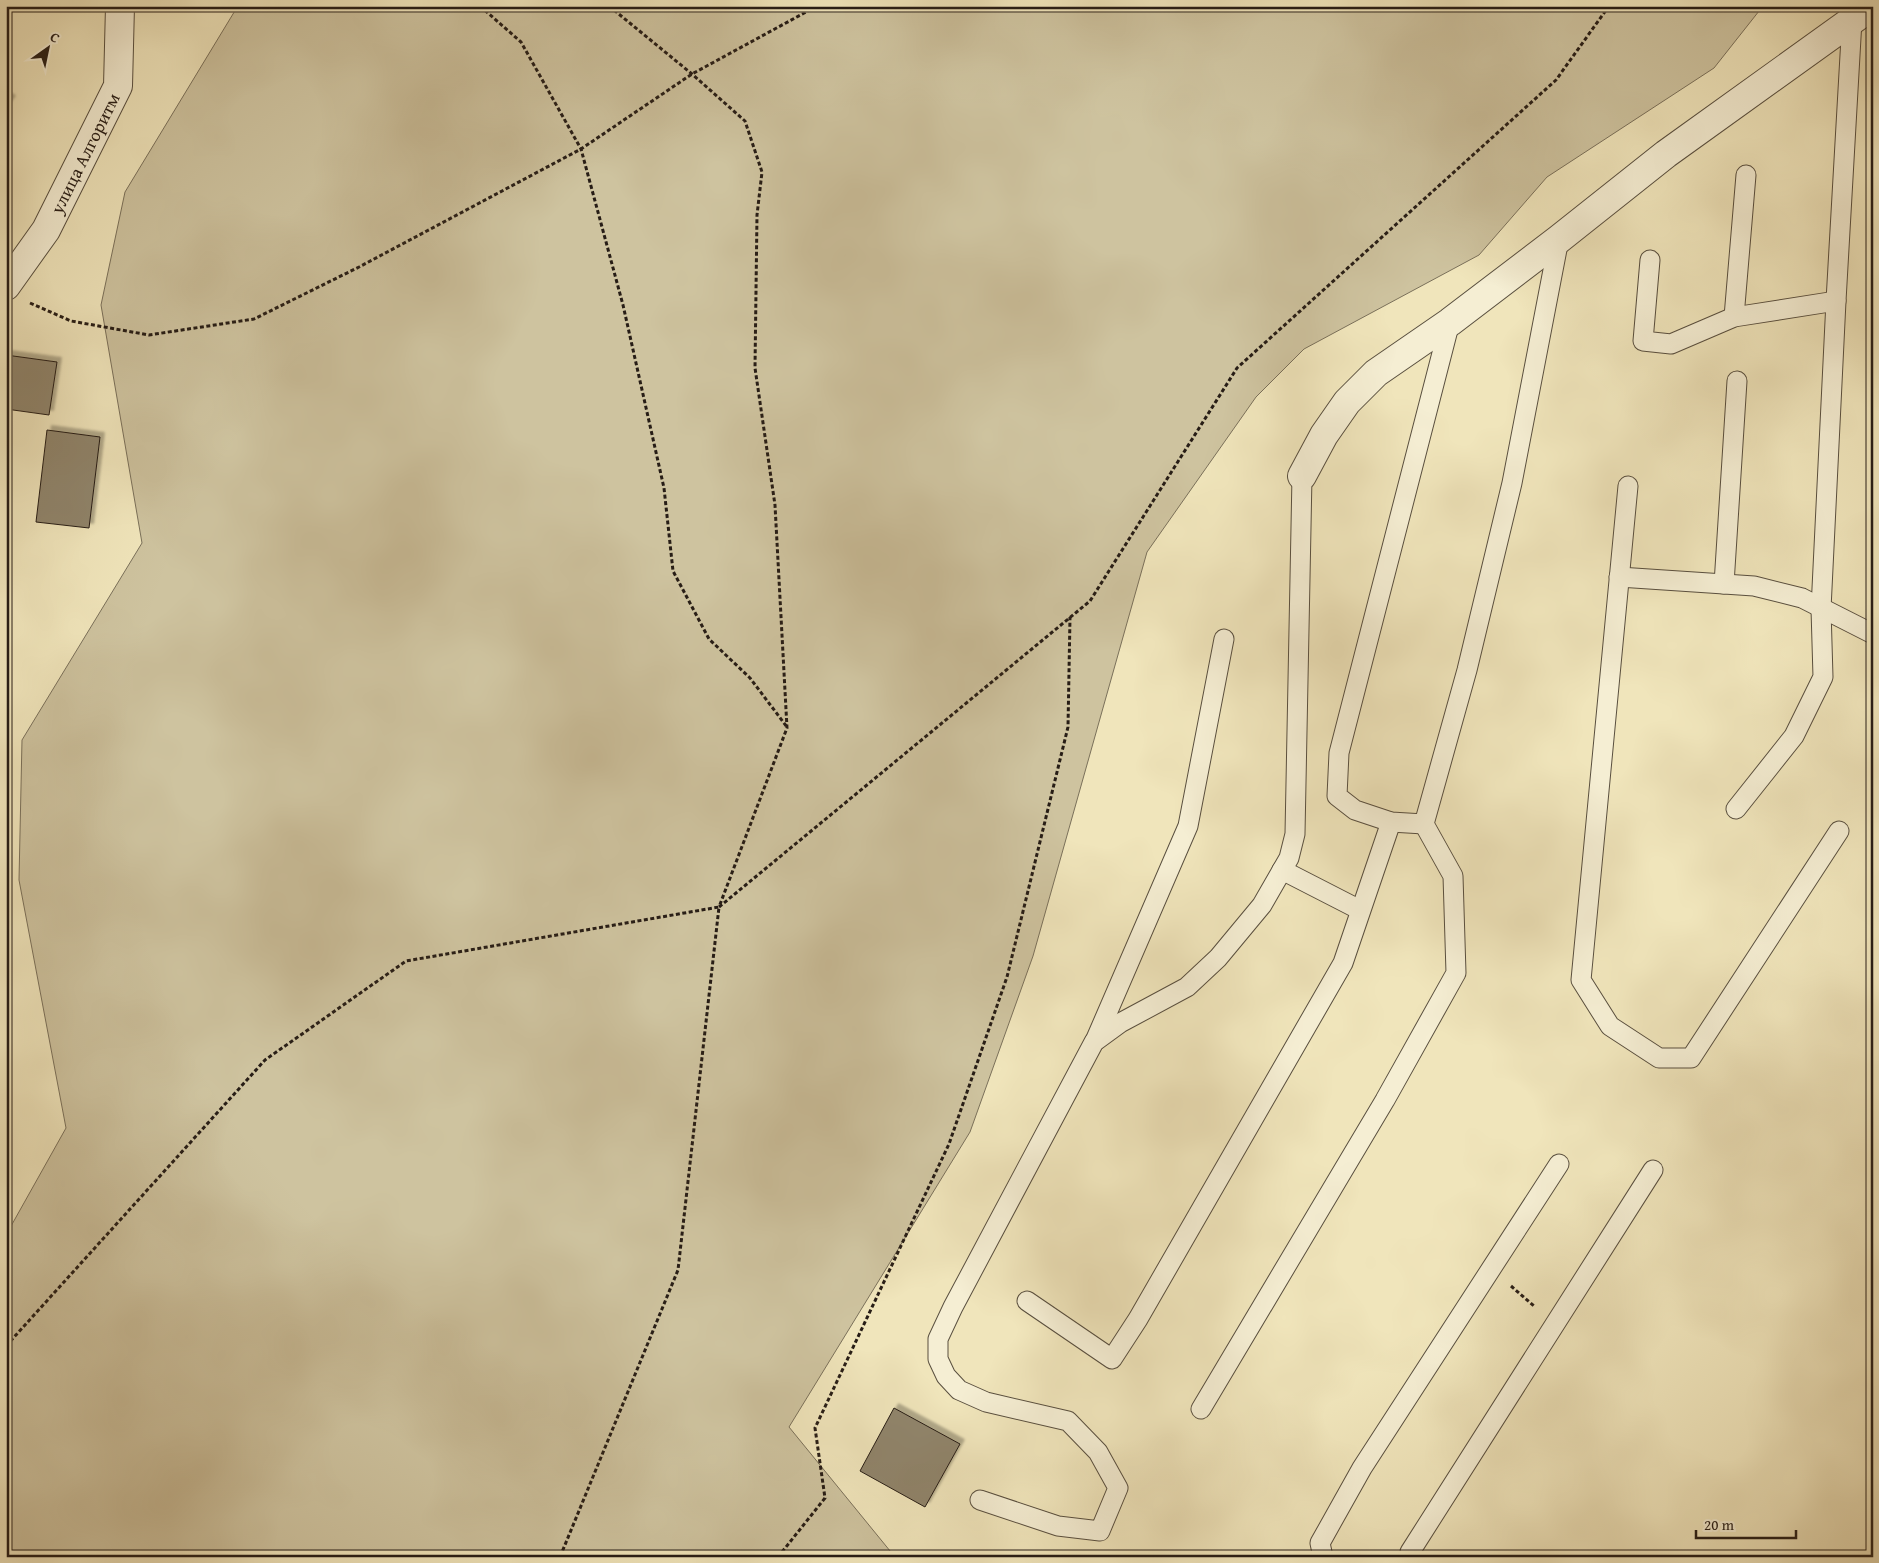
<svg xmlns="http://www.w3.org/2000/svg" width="1879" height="1563" font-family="'Gentium Book Plus',serif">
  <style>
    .green { fill: #cec39f; stroke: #7a705a }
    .building { fill: #90856c; stroke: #271d16; filter: url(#shadow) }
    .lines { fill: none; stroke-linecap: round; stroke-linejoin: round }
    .service-casing { stroke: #594f3f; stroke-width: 21 }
    .minor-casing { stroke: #594f3f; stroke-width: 30 }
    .path { stroke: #271d16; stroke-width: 3; stroke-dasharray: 4 2.5; stroke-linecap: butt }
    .service { stroke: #f5eed3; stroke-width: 19 }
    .minor { stroke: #f5eed3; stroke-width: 28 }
    .labels { text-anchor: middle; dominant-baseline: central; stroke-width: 4.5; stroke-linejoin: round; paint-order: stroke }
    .street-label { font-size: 18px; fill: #271d16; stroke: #f5eed3 }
  </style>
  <defs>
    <filter id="shadow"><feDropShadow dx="4.5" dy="-4.5" stdDeviation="1" flood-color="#0004"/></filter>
  </defs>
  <rect width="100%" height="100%" fill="#f0e5bb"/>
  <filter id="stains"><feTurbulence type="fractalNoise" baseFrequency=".004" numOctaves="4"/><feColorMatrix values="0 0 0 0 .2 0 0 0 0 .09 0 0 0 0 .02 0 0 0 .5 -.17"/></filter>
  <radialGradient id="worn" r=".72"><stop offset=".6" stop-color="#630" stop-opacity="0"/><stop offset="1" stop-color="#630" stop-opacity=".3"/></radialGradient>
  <!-- green -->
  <polygon class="green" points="235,6 1763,6 1714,68 1547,177 1479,255 1304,349 1256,397 1147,552 1033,956 970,1132 789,1427 895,1557 6,1557 6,1235 66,1128 19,880 22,740 142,543 101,305 125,192 236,9"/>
  <!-- building -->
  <g class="building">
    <polygon points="6,97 11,100 6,107"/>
    <polygon points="6,355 57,362 49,415 6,409"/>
    <polygon points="47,430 100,437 89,528 36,522"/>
    <polygon points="894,1408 960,1444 925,1507 860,1471"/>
  </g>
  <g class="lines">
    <!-- service casing -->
    <g class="service-casing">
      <g id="service">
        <polyline points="1650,260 1643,341 1671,344 1734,317 1836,301"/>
        <polyline points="1734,317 1746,175"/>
        <polyline points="1628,486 1581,980 1610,1026 1659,1058 1691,1058 1839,831"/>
        <polyline points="1619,577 1754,586 1802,598 1873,634"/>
        <polyline points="1724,584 1737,381"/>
        <polyline points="1736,809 1794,736 1823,677 1821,609 1836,301 1852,20"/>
        <polyline points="1424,824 1391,822 1355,810 1337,796 1339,753 1450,322"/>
        <polyline points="1282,870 1360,910"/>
        <polyline points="1095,1041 1188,826 1224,639"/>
        <polyline points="1027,1301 1112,1359 1138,1319 1343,963 1391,822"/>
        <polyline points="1201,1409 1385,1100 1456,973 1453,876 1424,824 1467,670 1512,483 1559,239"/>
        <polyline points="980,1500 1058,1526 1100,1531 1118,1488 1098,1452 1068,1421 986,1402 959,1390 946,1376 938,1359 938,1339 953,1307 1094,1042 1120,1023 1187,987 1218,958 1262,905 1289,858 1295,834 1302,476"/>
        <polyline points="1323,1557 1320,1543 1362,1468 1559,1164"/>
        <polyline points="1412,1557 1410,1552 1653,1170"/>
      </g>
    </g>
    <!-- minor casing -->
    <g class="minor-casing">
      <g id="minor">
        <path id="s1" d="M6 286 46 230 118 86 120 6"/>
        <polyline points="1302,476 1324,435 1347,402 1376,373 1450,322 1559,239 1666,154 1872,6"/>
      </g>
    </g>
    <!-- path -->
    <g class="path">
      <polyline points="480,6 521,42 581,149 623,305 664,488 673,571 709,639 750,678 787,727"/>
      <polyline points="609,6 692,74 745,121 762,172 757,215 755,368 775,505 787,728 719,907 1090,601 1237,368 1556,80 1609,6"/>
      <polyline points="30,303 71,321 149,335 254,319 359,267 581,149 692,74 817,6"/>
      <polyline points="1511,1286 1534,1306"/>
      <polyline points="6,1346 265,1060 406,961 719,907 678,1270 560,1557"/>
      <polyline points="778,1557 825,1498 815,1428 949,1144 1007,977 1068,727 1070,617"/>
    </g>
    <!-- service -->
    <use href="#service" class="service"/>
    <!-- minor -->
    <use href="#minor" class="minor"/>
  </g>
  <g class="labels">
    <!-- street labels -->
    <g class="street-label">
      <text stroke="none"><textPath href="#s1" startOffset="155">улица Алгоритм</textPath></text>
    </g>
  </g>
  <!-- margin -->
  <rect width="1879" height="1563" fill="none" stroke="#f0e5bb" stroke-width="25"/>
  <rect x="8" y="8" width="1864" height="1548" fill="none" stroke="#271d16" stroke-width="2.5"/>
  <rect x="12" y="12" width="1854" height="1538" fill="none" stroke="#271d16"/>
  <!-- north arrow -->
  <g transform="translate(48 48) rotate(33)" stroke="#f5eed3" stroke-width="4" paint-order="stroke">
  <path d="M0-4L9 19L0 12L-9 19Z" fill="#271d16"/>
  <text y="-8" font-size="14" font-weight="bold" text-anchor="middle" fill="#271d16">С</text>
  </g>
  <!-- scale -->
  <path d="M1696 1530v8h100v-8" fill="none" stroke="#271d16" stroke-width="2.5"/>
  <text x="1704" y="1530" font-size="15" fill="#271d16" stroke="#f5eed3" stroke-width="4" paint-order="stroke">20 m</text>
  <rect width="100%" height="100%" filter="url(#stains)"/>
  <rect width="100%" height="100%" fill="url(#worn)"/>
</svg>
